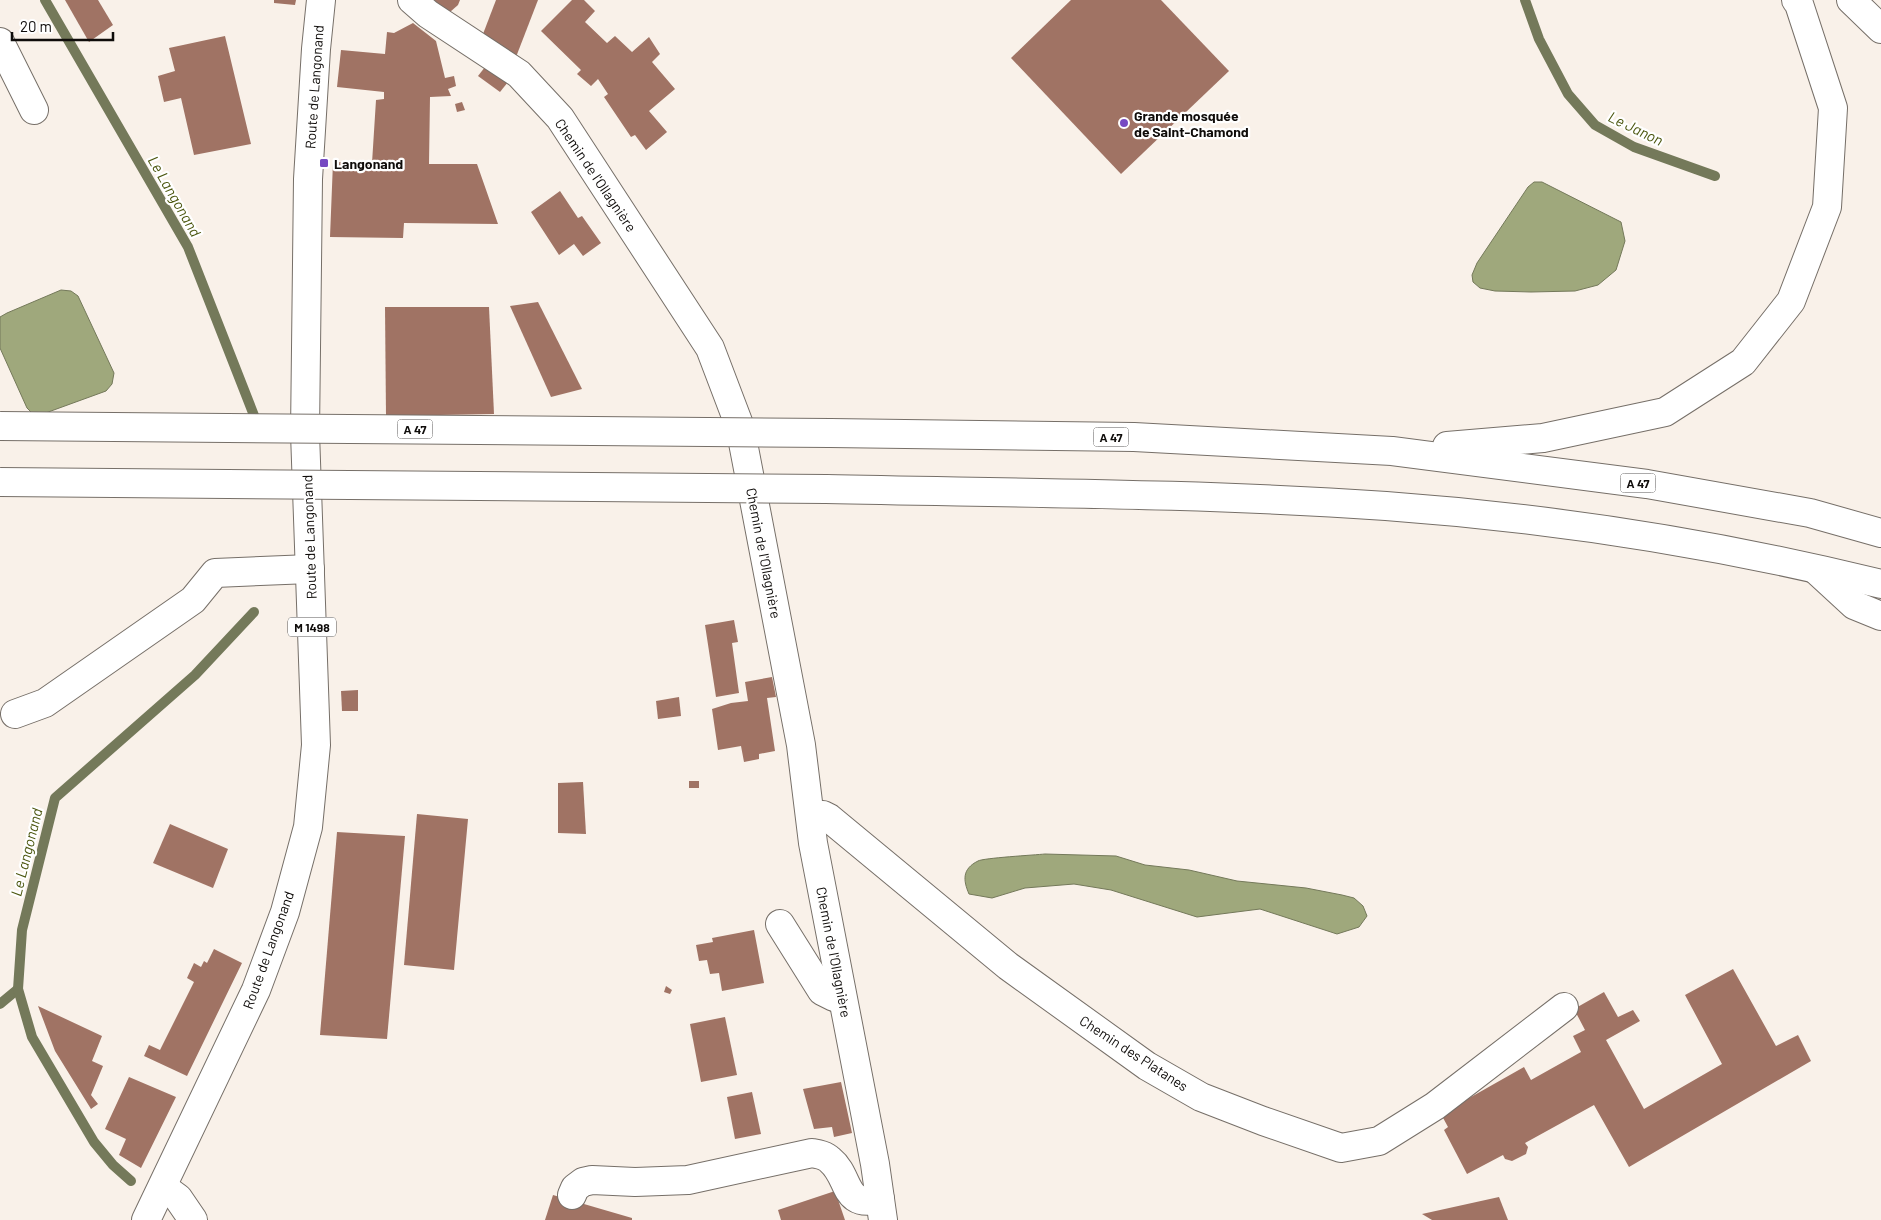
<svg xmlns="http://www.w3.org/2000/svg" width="1881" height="1220" font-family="Barlow,sans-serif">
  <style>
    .water { fill: #9fa87c; stroke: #74795a }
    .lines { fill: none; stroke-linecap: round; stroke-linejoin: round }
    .stream { stroke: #74795a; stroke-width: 10 }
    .building { fill: #a07364 }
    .minor-casing { stroke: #766f68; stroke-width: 30 }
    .major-casing { stroke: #766f68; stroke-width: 30 }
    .highway-casing { stroke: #766f68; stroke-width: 30 }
    .minor { stroke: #fff; stroke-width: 28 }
    .major { stroke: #fff; stroke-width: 28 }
    .highway { stroke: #fff; stroke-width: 28 }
    .highway-bridge-casing { stroke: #766f68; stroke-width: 30; stroke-linecap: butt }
    .highway-bridge { stroke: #fff; stroke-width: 28 }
    .poi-dot { fill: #774ac2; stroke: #fff; stroke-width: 2 }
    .labels { text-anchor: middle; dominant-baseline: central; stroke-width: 4.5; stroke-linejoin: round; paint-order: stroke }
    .shield { fill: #fff; stroke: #575554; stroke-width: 1 }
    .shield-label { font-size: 12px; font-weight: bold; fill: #0f0c0a }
    .street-label { font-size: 14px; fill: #0f0c0a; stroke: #fff }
    .poi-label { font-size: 14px; font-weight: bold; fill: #0f0c0a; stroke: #fff; text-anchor: start }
    .water-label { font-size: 15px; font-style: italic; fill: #4b560e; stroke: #fff }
  </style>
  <rect width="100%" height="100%" fill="#f9f1e9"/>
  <!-- water -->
  <g class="water">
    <polygon points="1534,182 1542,182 1621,222 1625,241 1616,270 1598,285 1575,291 1531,292 1495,291 1480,288 1473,282 1472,275 1477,263 1528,187"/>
    <polygon points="61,290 71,291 78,296 114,373 112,384 106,391 40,415 33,414 27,408 0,348 0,317 7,313"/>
    <path d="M1045 854 1116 856 1145 865 1189 870 1237 881 1306 888 1342 895 1354 898 1363 906 1367 916 1359 927 1337 934 1260 909 1197 917 1111 890 1074 884 1025 888 992 898 969 894C963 880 962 869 978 861 983 858 1035 855 1045 854Z"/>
  </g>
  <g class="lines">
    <!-- stream -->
    <g class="stream">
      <polyline points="45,0 188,247 255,418"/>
      <polyline points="1525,0 1539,39 1568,94 1595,125 1634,147 1715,176"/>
      <polyline points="0,1004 18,989"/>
      <polyline points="131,1181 113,1165 94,1142 32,1037 18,989 22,930 55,798 195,675 254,612"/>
    </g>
  </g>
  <!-- building -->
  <g class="building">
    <polygon points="65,0 98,0 113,25 89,42"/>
    <polygon points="274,0 296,0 295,5 274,3"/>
    <polygon points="432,0 460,0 458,5 450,12"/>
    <polygon points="496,0 538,0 516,57 483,34"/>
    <polygon points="572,0 584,0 595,11 585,22 607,43 615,36 632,52 649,37 660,54 652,62 675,89 649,111 667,132 646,150 635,135 631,137 604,97 608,94 598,79 591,86 577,74 581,70 541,31"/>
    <polygon points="1071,0 1161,0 1229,71 1121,174 1011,58"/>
    <polygon points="413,23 436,41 445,78 454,76 456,86 448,89 451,96 430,97 429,164 477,164 498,224 404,223 403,238 330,237 333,162 372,163 376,100 384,99 384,92 337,87 341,50 385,54 387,32 394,33"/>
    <polygon points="225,36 251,144 194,155 181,98 164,102 158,76 175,71 169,48"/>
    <polygon points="485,67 508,82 500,92 478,76"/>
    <polygon points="462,102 465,110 457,112 455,104"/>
    <polygon points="560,191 578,218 582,216 601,243 583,256 574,244 559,255 531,212"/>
    <polygon points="538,302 582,389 551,397 510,306"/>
    <polygon points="385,307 489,307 494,414 386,416"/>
    <polygon points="734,620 738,642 732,643 739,693 716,697 705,625"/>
    <polygon points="772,677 776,697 767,698 775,751 759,754 759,759 744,762 741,746 718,750 712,709 731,703 748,701 745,682"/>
    <polygon points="358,690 358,711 342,711 341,691"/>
    <polygon points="679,697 681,716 658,719 656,701"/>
    <rect x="689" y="781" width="10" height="7"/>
    <polygon points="583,782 586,834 558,833 558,783"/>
    <polygon points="417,814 468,819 454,970 404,965"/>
    <polygon points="170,824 228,849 213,888 153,863"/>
    <polygon points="337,832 405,836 387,1039 320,1035"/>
    <polygon points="754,930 764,983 722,991 719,973 710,974 707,960 699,961 696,945 713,942 712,938"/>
    <polygon points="214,949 242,963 187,1076 144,1056 149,1045 160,1050 194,982 187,978 194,963 201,967 204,961 207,963"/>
    <polygon points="1733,969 1776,1046 1798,1035 1811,1061 1629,1167 1594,1105 1525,1143 1528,1147 1526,1154 1512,1161 1505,1159 1503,1155 1467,1174 1444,1130 1448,1127 1441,1114 1524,1067 1531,1080 1581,1052 1573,1036 1585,1030 1574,1009 1604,992 1618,1017 1633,1010 1640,1021 1606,1040 1644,1109 1722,1064 1685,995"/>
    <polygon points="666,986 672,990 670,994 664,992"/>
    <polygon points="38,1006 102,1036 92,1061 103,1066 91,1095 98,1104 91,1109 55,1051"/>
    <polygon points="725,1017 737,1075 701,1082 690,1024"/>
    <polygon points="129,1077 176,1097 141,1168 119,1155 126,1139 105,1129"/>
    <polygon points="841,1082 852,1133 834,1137 832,1127 814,1129 803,1089"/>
    <polygon points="752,1092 761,1134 735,1139 727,1097"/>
    <polygon points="835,1191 845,1220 781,1220 778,1210"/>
    <polygon points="553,1195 632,1218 632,1220 545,1220"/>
    <polygon points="1499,1197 1508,1220 1432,1220 1422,1214"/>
  </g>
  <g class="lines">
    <!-- minor casing -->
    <g class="minor-casing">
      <g id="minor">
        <polyline points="412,0 428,14 519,74 560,118 710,348 740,427 801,745 813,843 875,1164 883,1220"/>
        <polyline points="0,42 34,110"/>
        <polyline points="15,714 45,703 193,600 215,573 310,569"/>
        <polyline points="810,815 823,815 829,818 1008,966 1147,1066 1201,1097 1263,1121 1341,1148 1379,1141 1435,1106 1564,1007"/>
        <polyline points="780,924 822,991 834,997 842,996"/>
        <polyline points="163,1187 178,1198 193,1220"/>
        <path d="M572 1195 575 1188 583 1182 592 1180 635 1182 688 1180 812 1153C818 1154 825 1155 830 1160 851 1177 842 1209 880 1199"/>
      </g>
    </g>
    <!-- major casing -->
    <g class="major-casing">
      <polyline id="major" points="146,1220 256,990 285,912 308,827 316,745 305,433 308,179 316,49 321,0"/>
    </g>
    <!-- highway casing -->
    <g class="highway-casing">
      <g id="highway">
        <polyline points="1851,0 1881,29"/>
        <polyline points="830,433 1134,437 1392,451 1647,484 1810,513 1881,533"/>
        <polyline points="1447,446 1543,438 1665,412 1743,362 1791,301 1827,207 1833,108 1799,4 1796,0"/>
        <path d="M826 489C1012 493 1199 493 1386 506 1552 518 1719 544 1881 584"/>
        <polyline points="1816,570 1854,605 1881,616"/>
      </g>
    </g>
    <!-- minor -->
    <use href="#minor" class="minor"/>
    <!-- major -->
    <use href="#major" class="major"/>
    <!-- highway -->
    <use href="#highway" class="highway"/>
    <!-- highway-bridge casing -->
    <g class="highway-bridge-casing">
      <g id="highway-bridge">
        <polyline points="0,426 830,433"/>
        <polyline points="0,482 826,489"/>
      </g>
    </g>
    <!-- highway-bridge -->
    <use href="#highway-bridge" class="highway-bridge"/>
  </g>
  <!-- markers -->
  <g class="poi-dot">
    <circle cx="1124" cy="123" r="5"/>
    <rect x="319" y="158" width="10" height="10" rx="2.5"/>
  </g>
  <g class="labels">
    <!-- shield labels -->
    <g class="shield">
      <rect x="397.5" y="419.5" width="35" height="19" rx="4"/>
      <rect x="1093.5" y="427.5" width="35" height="19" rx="4"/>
      <rect x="1620.5" y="473.5" width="35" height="19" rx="4"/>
      <rect x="288" y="617.5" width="48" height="19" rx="4"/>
    </g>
    <g class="shield-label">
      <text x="415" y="429">A 47</text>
      <text x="1111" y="437">A 47</text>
      <text x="1638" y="483">A 47</text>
      <text x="312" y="627">M 1498</text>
    </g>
    <!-- street labels -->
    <g class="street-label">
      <text transform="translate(314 87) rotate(-86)">Route de Langonand</text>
      <text transform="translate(596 175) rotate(56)">Chemin de l'Ollagnière</text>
      <text transform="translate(309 537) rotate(-92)">Route de Langonand</text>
      <text transform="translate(764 553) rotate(79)">Chemin de l'Ollagnière</text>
      <text transform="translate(268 950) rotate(-70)">Route de Langonand</text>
      <text transform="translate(834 952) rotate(79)">Chemin de l'Ollagnière</text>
      <text transform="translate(1134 1053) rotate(33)">Chemin des Platanes</text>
    </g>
    <!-- poi labels -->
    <g class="poi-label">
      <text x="1134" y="115">Grande mosquée<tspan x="1134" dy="16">de Saint-Chamond</tspan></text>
      <text x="334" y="163">Langonand</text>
    </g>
    <!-- water labels -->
    <g class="water-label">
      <text transform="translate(1636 128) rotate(26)">Le Janon</text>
      <text transform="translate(175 196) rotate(60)">Le Langonand</text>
      <text transform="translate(26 852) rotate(-76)">Le Langonand</text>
    </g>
  </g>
  <!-- scale -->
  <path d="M12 32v8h101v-8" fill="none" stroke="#0f0c0a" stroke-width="2.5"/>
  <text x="20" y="32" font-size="15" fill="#0f0c0a" stroke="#ffffff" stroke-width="4" paint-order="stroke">20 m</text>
</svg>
